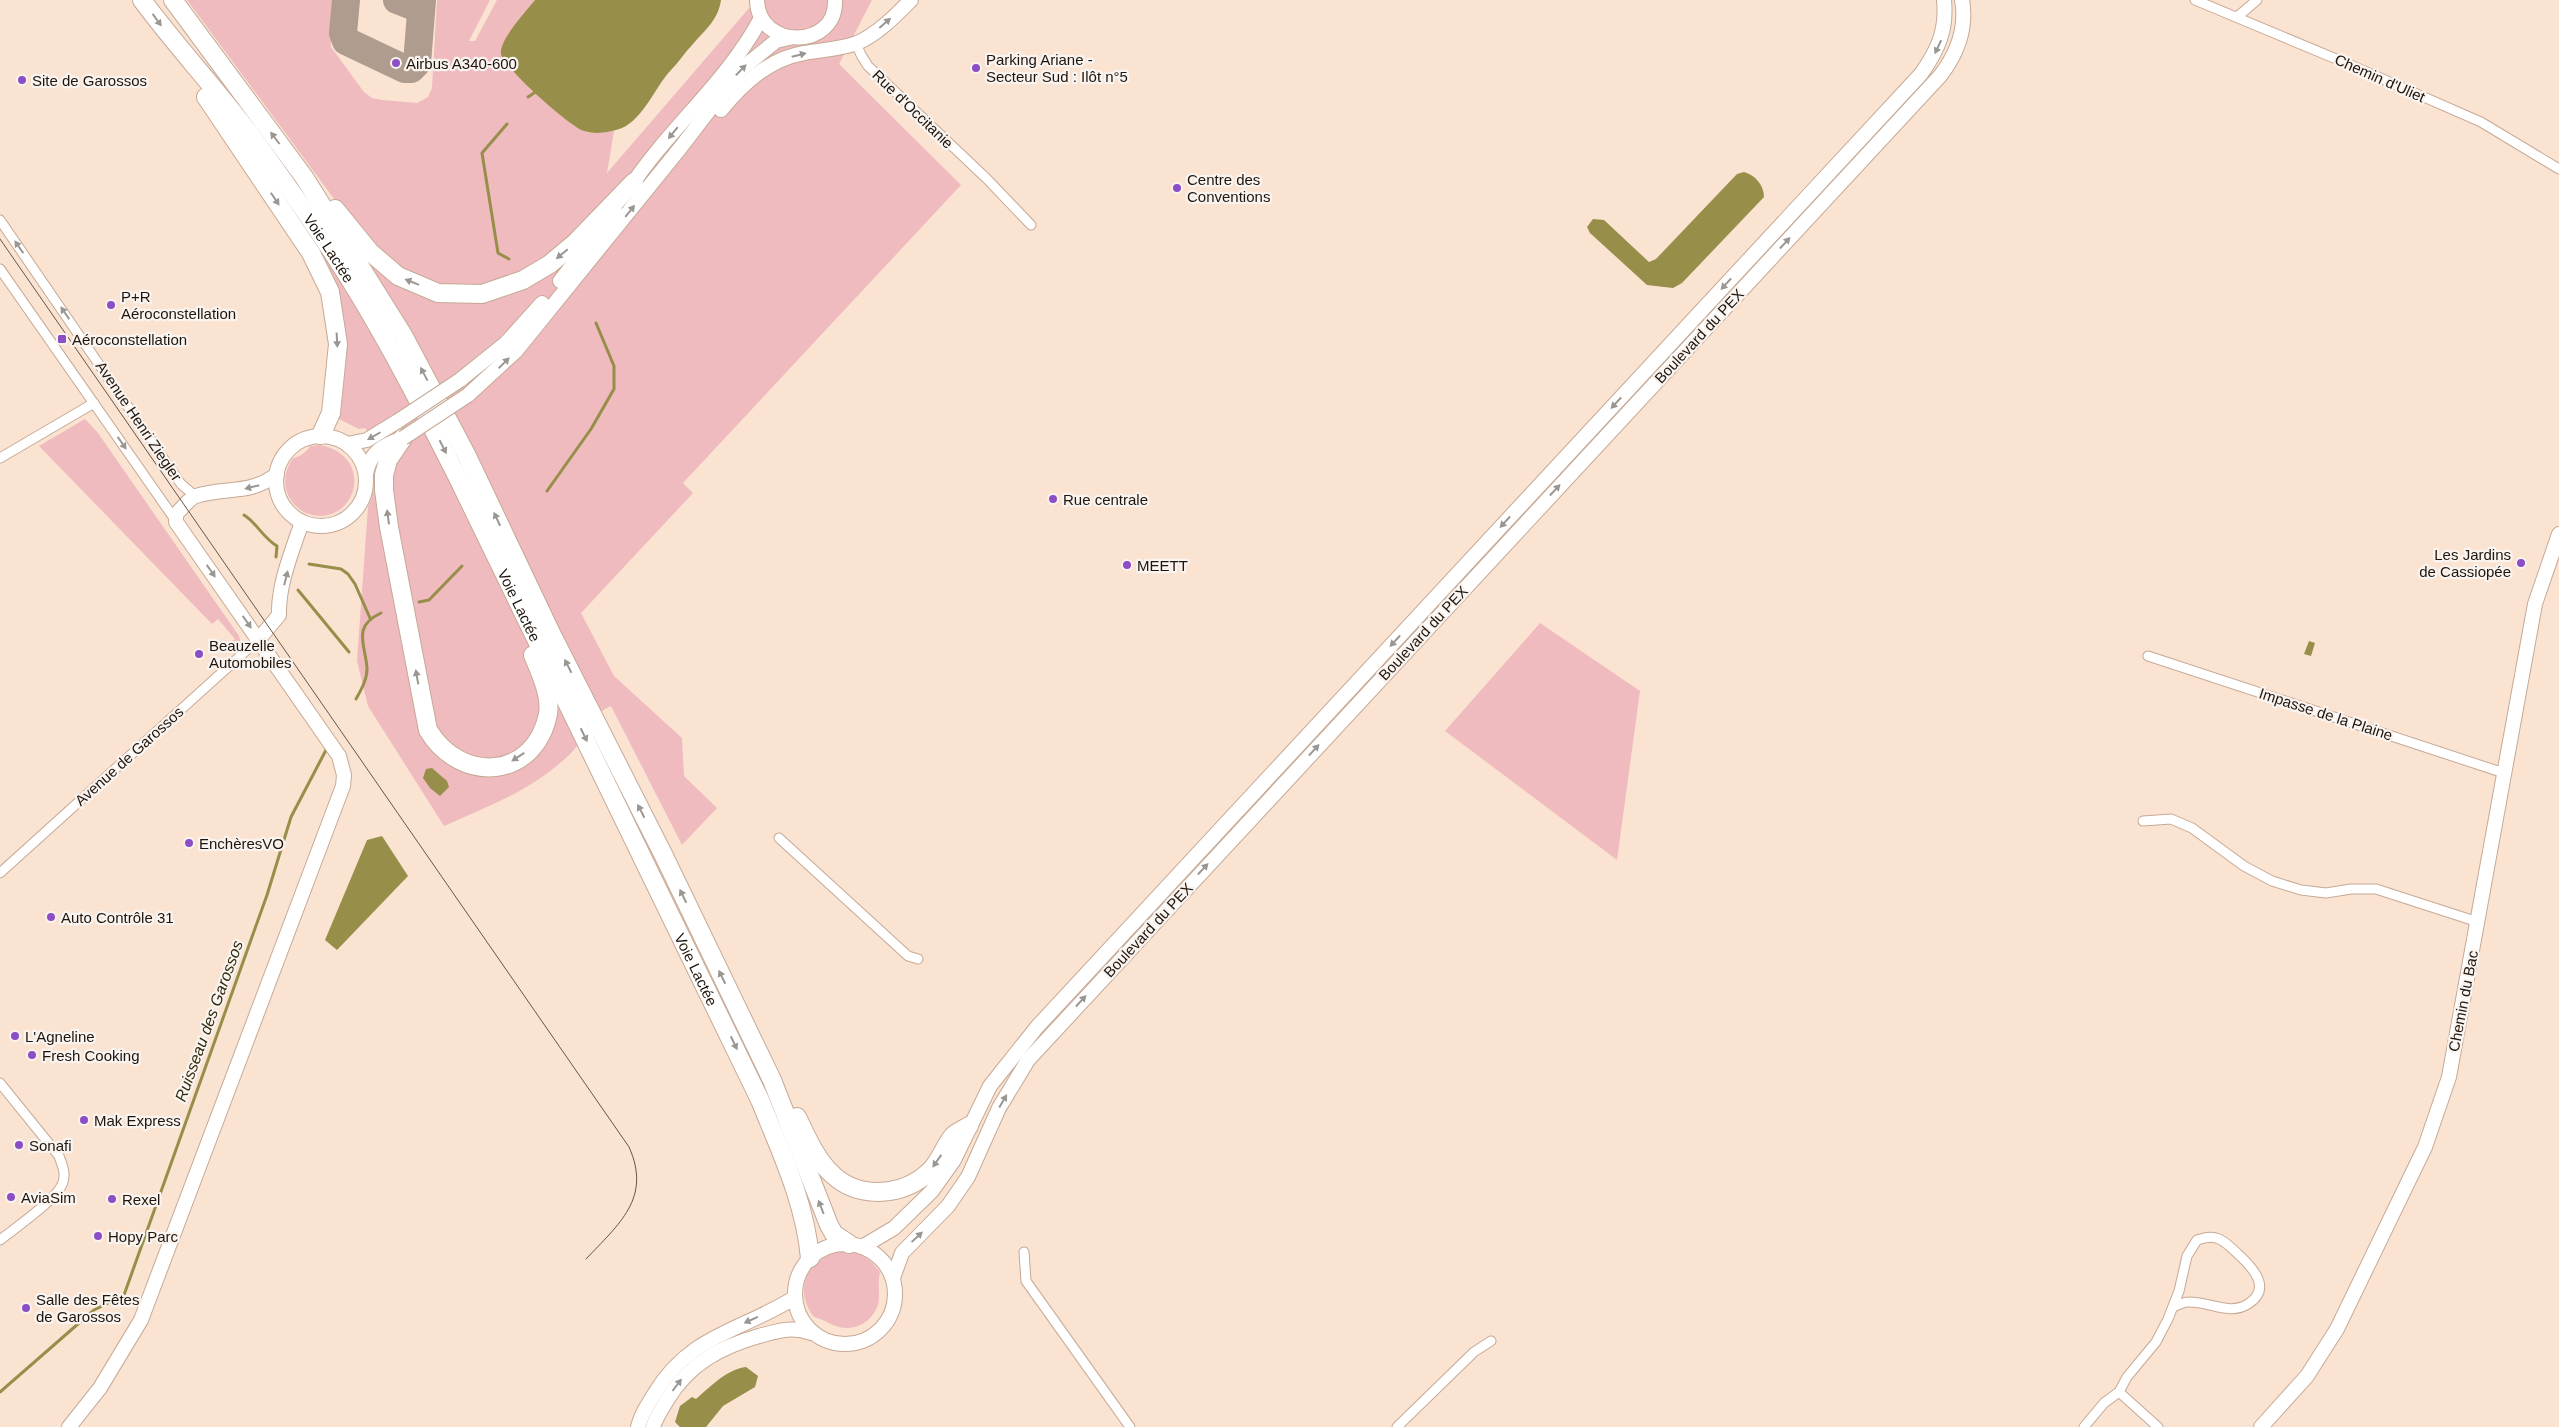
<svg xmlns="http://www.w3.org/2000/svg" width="2559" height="1427" font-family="Helvetica,sans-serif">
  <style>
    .green { fill: #efbbbf }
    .water { fill: #978e49 }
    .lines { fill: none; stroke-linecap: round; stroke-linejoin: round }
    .stream { stroke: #978e49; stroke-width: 3 }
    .taxiway { stroke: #af9c8e; stroke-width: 28 }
    .street-casing { stroke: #c6a995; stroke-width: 11 }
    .secondary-casing { stroke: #c6a995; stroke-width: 16 }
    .highway-casing { stroke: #c6a995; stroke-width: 20 }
    .street { stroke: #fff; stroke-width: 9 }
    .secondary { stroke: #fff; stroke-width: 14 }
    .highway { stroke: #fff; stroke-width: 18 }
    .tram { stroke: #63554a; stroke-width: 1 }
    .secondary-bridge-casing { stroke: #c6a995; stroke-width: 16; stroke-linecap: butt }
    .secondary-bridge { stroke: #fff; stroke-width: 14 }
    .oneway { fill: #9a9692 }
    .poi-dot { fill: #8b4ec4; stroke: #faf4f0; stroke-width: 2 }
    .labels { text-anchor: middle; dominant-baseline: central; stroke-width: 4.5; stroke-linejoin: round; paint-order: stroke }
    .poi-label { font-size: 15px; fill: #1f150d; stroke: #faf4f0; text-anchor: start }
    .street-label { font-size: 15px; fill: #1f150d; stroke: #faf4f0 }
    .water-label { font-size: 16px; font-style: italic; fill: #312d0d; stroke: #faf4f0 }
  </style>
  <rect width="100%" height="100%" fill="#fbe3d2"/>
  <!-- green -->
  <g class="green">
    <path d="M187 0H332L331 47 364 92 372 98 382 100 417 103 428 97 432 88 437 0H490L469 41H475L497 0H535C526 11 498 41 502 55 505 70 572 128 587 132 595 134 605 132 614 131L607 173 756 0H872L839 64 961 185 683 483 693 493 581 613 614 676 682 738 684 776 717 808 682 845 611 706C588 716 587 738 570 754 533 790 491 805 444 826L368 706 357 661 368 507C378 486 370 473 382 455L365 428 359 429 339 419 343 394 341 323 316 251 320 249 367 257 394 277 446 285C402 273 392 265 360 234Z"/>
    <polygon points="85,419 98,433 239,636 241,645 238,649 231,642 235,639 218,619 212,624 39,446"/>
    <path d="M320 445C379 457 354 531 306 513 299 510 293 504 289 497 282 483 285 470 293 458 298 458 308 451 310 446Z"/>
    <polygon points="1540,623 1640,691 1617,860 1445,731"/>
    <path d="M844 1250C861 1253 870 1258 880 1272 878 1281 879 1289 879 1299 877 1318 858 1332 839 1327 830 1325 824 1319 814 1317 791 1287 810 1256 844 1250Z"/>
  </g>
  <!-- water -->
  <g class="water">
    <path d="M535 0H721C718 20 706 29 693 44 685 52 679 62 671 70 655 87 644 118 622 128 611 132 596 135 584 131 570 127 504 68 501 54 499 40 526 11 535 0Z"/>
    <path d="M1744 172C1755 175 1764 185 1764 197L1682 283 1673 288 1647 285 1590 233 1587 227 1593 219 1604 220 1649 262 1656 259 1737 174Z"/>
    <polygon points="2309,641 2315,643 2311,656 2304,654"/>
    <polygon points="432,768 447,781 449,787 440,796 430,788 423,778 426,769"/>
    <polygon points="382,836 408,876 337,950 325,940 367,840"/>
    <path d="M746 1367 758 1376 755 1387 723 1406 706 1427H680L675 1422 680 1406 692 1397 696 1399C710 1387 727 1369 746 1367Z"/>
  </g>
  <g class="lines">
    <!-- stream -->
    <g class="stream">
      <polyline points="528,97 537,91"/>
      <polyline points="507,124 482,153 498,253 509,259"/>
      <polyline points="547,491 591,429 614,389 614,366 596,323"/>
      <path d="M244 515C257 523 263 538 277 546L276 557"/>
      <polyline points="309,564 341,569 348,574 355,584 370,618"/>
      <polyline points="298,590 349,652"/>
      <polyline points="419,602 429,600 462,566"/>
      <path d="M356 699C361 690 367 680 367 669 366 645 351 627 381 613"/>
      <polyline points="0,1392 94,1310 124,1295 267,895 291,817 326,750"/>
    </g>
    <!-- taxiway -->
    <g class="taxiway">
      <polyline points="346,0 343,33 346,41 405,69 411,69 417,63 422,0"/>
      <polyline points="397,0 415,7 421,2"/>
    </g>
    <!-- street casing -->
    <g class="street-casing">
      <g id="street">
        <polyline points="2195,0 2353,66 2481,122 2559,169"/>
        <polyline points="2237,17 2257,0"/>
        <polyline points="856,43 861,55 868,66 987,179 1031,225"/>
        <polyline points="0,220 181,484 195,496"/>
        <polyline points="0,269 176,521"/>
        <polyline points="0,458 94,403"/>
        <polyline points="2148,656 2504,773"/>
        <polyline points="2143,821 2171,819 2192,828 2244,866 2272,881 2301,890 2326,893 2351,889 2376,889 2478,922"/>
        <polyline points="779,838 908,956 918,959"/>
        <polyline points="0,873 259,639"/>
        <path d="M0 1083 59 1156C62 1165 66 1172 63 1182 58 1199 15 1228 0 1240"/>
        <polyline points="1024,1252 1026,1281 1130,1427"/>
        <polyline points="2119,1392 2158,1427"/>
        <polyline points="1397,1427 1474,1352 1491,1341"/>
        <path d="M2084 1427 2104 1403 2119 1392 2127 1377 2156 1342 2168 1319 2179 1291 2187 1256 2197 1240C2204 1238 2210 1236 2216 1238 2225 1240 2232 1249 2238 1254 2252 1267 2273 1288 2248 1304 2229 1316 2209 1301 2188 1302 2183 1302 2178 1305 2173 1307"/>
      </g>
    </g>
    <!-- secondary casing -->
    <g class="secondary-casing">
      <g id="secondary">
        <path d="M757 0C758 50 837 50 835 0"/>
        <path d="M721 110C743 83 769 59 804 53 821 50 841 49 857 43 878 34 896 15 911 0"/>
        <path d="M629 189C668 129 728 81 761 18"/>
        <polyline points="560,281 615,211"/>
        <polyline points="460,380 506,343 542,303"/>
        <polyline points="468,395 516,351 681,147 740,70 776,41 789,38"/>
        <circle cx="321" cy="481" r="45"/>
        <polyline points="347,444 367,440 398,421"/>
        <path d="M366 474C370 452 383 445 403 438"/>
        <path d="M259 639 279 615C278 585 292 551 302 522"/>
        <circle cx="845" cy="1294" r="50"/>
        <path d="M862 1247 894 1228 932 1191 954 1160 990 1086 1037 1027 1921 74C1938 50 1947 30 1944 0"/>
        <path d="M893 1278 902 1253 948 1206 968 1177 999 1108 1028 1060 1940 76C1957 54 1967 28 1962 0"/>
        <path d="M69 1427 100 1388 141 1320 343 786 344 775 339 756 176 522V514C182 509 189 498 196 496 226 486 249 496 277 474"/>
        <path d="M638 1427C641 1415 648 1404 655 1393 690 1335 741 1331 794 1298"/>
        <path d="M653 1427C656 1417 662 1409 667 1400 689 1364 720 1347 759 1336 778 1331 792 1326 811 1333"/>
        <polyline points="2261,1427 2307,1376 2337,1329 2425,1147 2449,1077 2535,604 2559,534"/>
      </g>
    </g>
    <!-- highway casing -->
    <g class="highway-casing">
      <g id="highway">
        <path id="s1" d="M142 0C179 50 222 95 258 145 293 194 329 244 360 296 395 354 426 415 457 476L760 1100C781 1152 805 1202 810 1258"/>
        <polyline points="173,0 304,177 403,335 467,456 551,633 663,854 772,1080 829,1225 834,1234 849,1244"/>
        <polyline points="206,97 311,253 330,292 338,344 331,413 321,435"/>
        <polyline points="335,209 370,252 398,276 438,293 482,294 523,280 550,264 576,242 634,182"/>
        <path d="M403 438 388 460 384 475V490L389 527 428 730C461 785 535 779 548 714 551 695 540 672 533 655"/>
        <path d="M797 1117C807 1137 816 1160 833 1175 860 1200 904 1196 930 1171 940 1161 944 1147 953 1136 957 1132 964 1129 969 1126"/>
      </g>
    </g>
    <!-- street -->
    <use href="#street" class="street"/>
    <!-- secondary -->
    <use href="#secondary" class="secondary"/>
    <!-- highway -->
    <use href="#highway" class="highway"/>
    <!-- tram -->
    <path class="tram" d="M0 239 629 1147C652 1198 619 1224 586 1259"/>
    <!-- secondary-bridge casing -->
    <g class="secondary-bridge-casing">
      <g id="secondary-bridge">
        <polyline points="398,421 460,380"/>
        <polyline points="403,438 468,395"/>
      </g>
    </g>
    <!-- secondary-bridge -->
    <use href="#secondary-bridge" class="secondary-bridge"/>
  </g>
  <!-- one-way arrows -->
  <defs><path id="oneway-solid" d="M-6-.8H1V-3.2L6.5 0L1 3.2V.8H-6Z" transform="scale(1.25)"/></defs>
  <g class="oneway">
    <use href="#oneway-solid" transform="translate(157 20) rotate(54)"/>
    <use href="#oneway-solid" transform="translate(885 23) rotate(-41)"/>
    <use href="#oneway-solid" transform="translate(1938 47) rotate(115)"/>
    <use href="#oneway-solid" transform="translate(799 55) rotate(-14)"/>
    <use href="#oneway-solid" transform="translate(741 70) rotate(-46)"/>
    <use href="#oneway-solid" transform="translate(673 133) rotate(129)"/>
    <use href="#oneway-solid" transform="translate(275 138) rotate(-127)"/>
    <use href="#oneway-solid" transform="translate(275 199) rotate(56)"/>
    <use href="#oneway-solid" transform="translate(630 211) rotate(-51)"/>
    <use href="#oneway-solid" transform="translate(1785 243) rotate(-47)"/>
    <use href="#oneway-solid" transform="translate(19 247) rotate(-125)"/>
    <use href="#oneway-solid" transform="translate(562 254) rotate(140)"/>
    <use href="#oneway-solid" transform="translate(412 282) rotate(-158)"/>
    <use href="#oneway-solid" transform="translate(1726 284) rotate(133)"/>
    <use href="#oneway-solid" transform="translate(65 313) rotate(-125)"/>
    <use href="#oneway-solid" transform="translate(337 340) rotate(87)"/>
    <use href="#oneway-solid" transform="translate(504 363) rotate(-45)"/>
    <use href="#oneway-solid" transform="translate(424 374) rotate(-118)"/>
    <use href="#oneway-solid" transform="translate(1616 403) rotate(133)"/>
    <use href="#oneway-solid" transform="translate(374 436) rotate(150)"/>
    <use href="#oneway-solid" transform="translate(122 443) rotate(55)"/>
    <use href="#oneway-solid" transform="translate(443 447) rotate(63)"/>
    <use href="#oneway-solid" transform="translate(252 487) rotate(166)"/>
    <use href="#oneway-solid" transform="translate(1555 490) rotate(-47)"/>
    <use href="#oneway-solid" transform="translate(388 517) rotate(-98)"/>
    <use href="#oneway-solid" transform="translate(497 519) rotate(-115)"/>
    <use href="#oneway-solid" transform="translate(1505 522) rotate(133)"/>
    <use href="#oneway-solid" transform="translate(211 571) rotate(55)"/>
    <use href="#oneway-solid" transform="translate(286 578) rotate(-76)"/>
    <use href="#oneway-solid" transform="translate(247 622) rotate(55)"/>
    <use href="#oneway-solid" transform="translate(1395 641) rotate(133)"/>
    <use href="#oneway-solid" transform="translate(568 666) rotate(-117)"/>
    <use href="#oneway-solid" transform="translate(417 677) rotate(-100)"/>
    <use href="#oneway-solid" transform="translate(584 735) rotate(64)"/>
    <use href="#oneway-solid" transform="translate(1314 750) rotate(-47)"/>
    <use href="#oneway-solid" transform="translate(518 757) rotate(147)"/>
    <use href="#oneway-solid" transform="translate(641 811) rotate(-117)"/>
    <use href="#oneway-solid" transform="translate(1203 869) rotate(-47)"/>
    <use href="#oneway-solid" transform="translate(683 896) rotate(-116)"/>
    <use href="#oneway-solid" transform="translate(722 977) rotate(-116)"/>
    <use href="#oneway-solid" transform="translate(1081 1001) rotate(-47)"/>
    <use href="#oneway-solid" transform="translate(734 1043) rotate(65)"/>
    <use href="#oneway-solid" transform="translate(1003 1101) rotate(-60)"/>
    <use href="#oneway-solid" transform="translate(937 1161) rotate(125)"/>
    <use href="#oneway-solid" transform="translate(821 1207) rotate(-111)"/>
    <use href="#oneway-solid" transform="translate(917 1237) rotate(-43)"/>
    <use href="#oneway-solid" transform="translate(751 1320) rotate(156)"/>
    <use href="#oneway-solid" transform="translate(677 1385) rotate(-53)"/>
  </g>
  <!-- markers -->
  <g class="poi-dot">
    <circle cx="396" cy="63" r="5"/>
    <circle cx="976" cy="68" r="5"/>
    <circle cx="22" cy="80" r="5"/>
    <circle cx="1177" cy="188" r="5"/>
    <circle cx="111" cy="305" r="5"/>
    <rect x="57" y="334" width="10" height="10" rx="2.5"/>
    <circle cx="1053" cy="499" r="5"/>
    <circle cx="2521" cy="563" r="5"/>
    <circle cx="1127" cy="565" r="5"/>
    <circle cx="199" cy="654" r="5"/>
    <circle cx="189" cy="843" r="5"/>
    <circle cx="51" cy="917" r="5"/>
    <circle cx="15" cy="1036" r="5"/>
    <circle cx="32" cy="1055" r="5"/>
    <circle cx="84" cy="1120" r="5"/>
    <circle cx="19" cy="1145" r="5"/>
    <circle cx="11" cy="1197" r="5"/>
    <circle cx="112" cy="1199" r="5"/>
    <circle cx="98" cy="1236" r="5"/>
    <circle cx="26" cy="1308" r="5"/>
  </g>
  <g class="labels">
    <!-- poi labels -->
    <g class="poi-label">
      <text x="986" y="59">Parking Ariane -<tspan x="986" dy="17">Secteur Sud : Ilôt n°5</tspan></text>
      <text x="406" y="63">Airbus A340-600</text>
      <text x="32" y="80">Site de Garossos</text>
      <text x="1187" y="179">Centre des<tspan x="1187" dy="17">Conventions</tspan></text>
      <text x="121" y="296">P+R<tspan x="121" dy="17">Aéroconstellation</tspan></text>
      <text x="72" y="339">Aéroconstellation</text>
      <text x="1063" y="499">Rue centrale</text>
      <text x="2511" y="554" text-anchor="end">Les Jardins<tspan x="2511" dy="17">de Cassiopée</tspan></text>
      <text x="1137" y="565">MEETT</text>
      <text x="209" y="645">Beauzelle<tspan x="209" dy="17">Automobiles</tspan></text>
      <text x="199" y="843">EnchèresVO</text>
      <text x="61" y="917">Auto Contrôle 31</text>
      <text x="25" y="1036">L'Agneline</text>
      <text x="42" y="1055">Fresh Cooking</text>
      <text x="94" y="1120">Mak Express</text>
      <text x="29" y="1145">Sonafi</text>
      <text x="21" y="1197">AviaSim</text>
      <text x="122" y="1199">Rexel</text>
      <text x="108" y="1236">Hopy Parc</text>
      <text x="36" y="1299">Salle des Fêtes<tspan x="36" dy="17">de Garossos</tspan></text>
    </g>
    <!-- street labels -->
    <g class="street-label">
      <text transform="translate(2380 78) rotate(24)">Chemin d'Uliet</text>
      <text transform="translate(913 109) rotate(44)">Rue d'Occitanie</text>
      <text stroke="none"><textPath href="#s1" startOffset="311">Voie Lactée</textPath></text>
      <text transform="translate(1699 336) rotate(-47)">Boulevard du PEX</text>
      <text transform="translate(139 421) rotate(56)">Avenue Henri Ziegler</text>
      <text stroke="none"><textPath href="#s1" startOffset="716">Voie Lactée</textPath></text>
      <text transform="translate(1423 633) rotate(-47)">Boulevard du PEX</text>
      <text transform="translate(2326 714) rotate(18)">Impasse de la Plaine</text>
      <text transform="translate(129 756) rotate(-42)">Avenue de Garossos</text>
      <text transform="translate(1148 930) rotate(-47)">Boulevard du PEX</text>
      <text stroke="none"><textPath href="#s1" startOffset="1121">Voie Lactée</textPath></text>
      <text transform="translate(2463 1001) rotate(-79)">Chemin du Bac</text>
    </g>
    <!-- water labels -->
    <g class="water-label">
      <text transform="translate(209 1021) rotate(-70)">Ruisseau des Garossos</text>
    </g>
  </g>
</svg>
